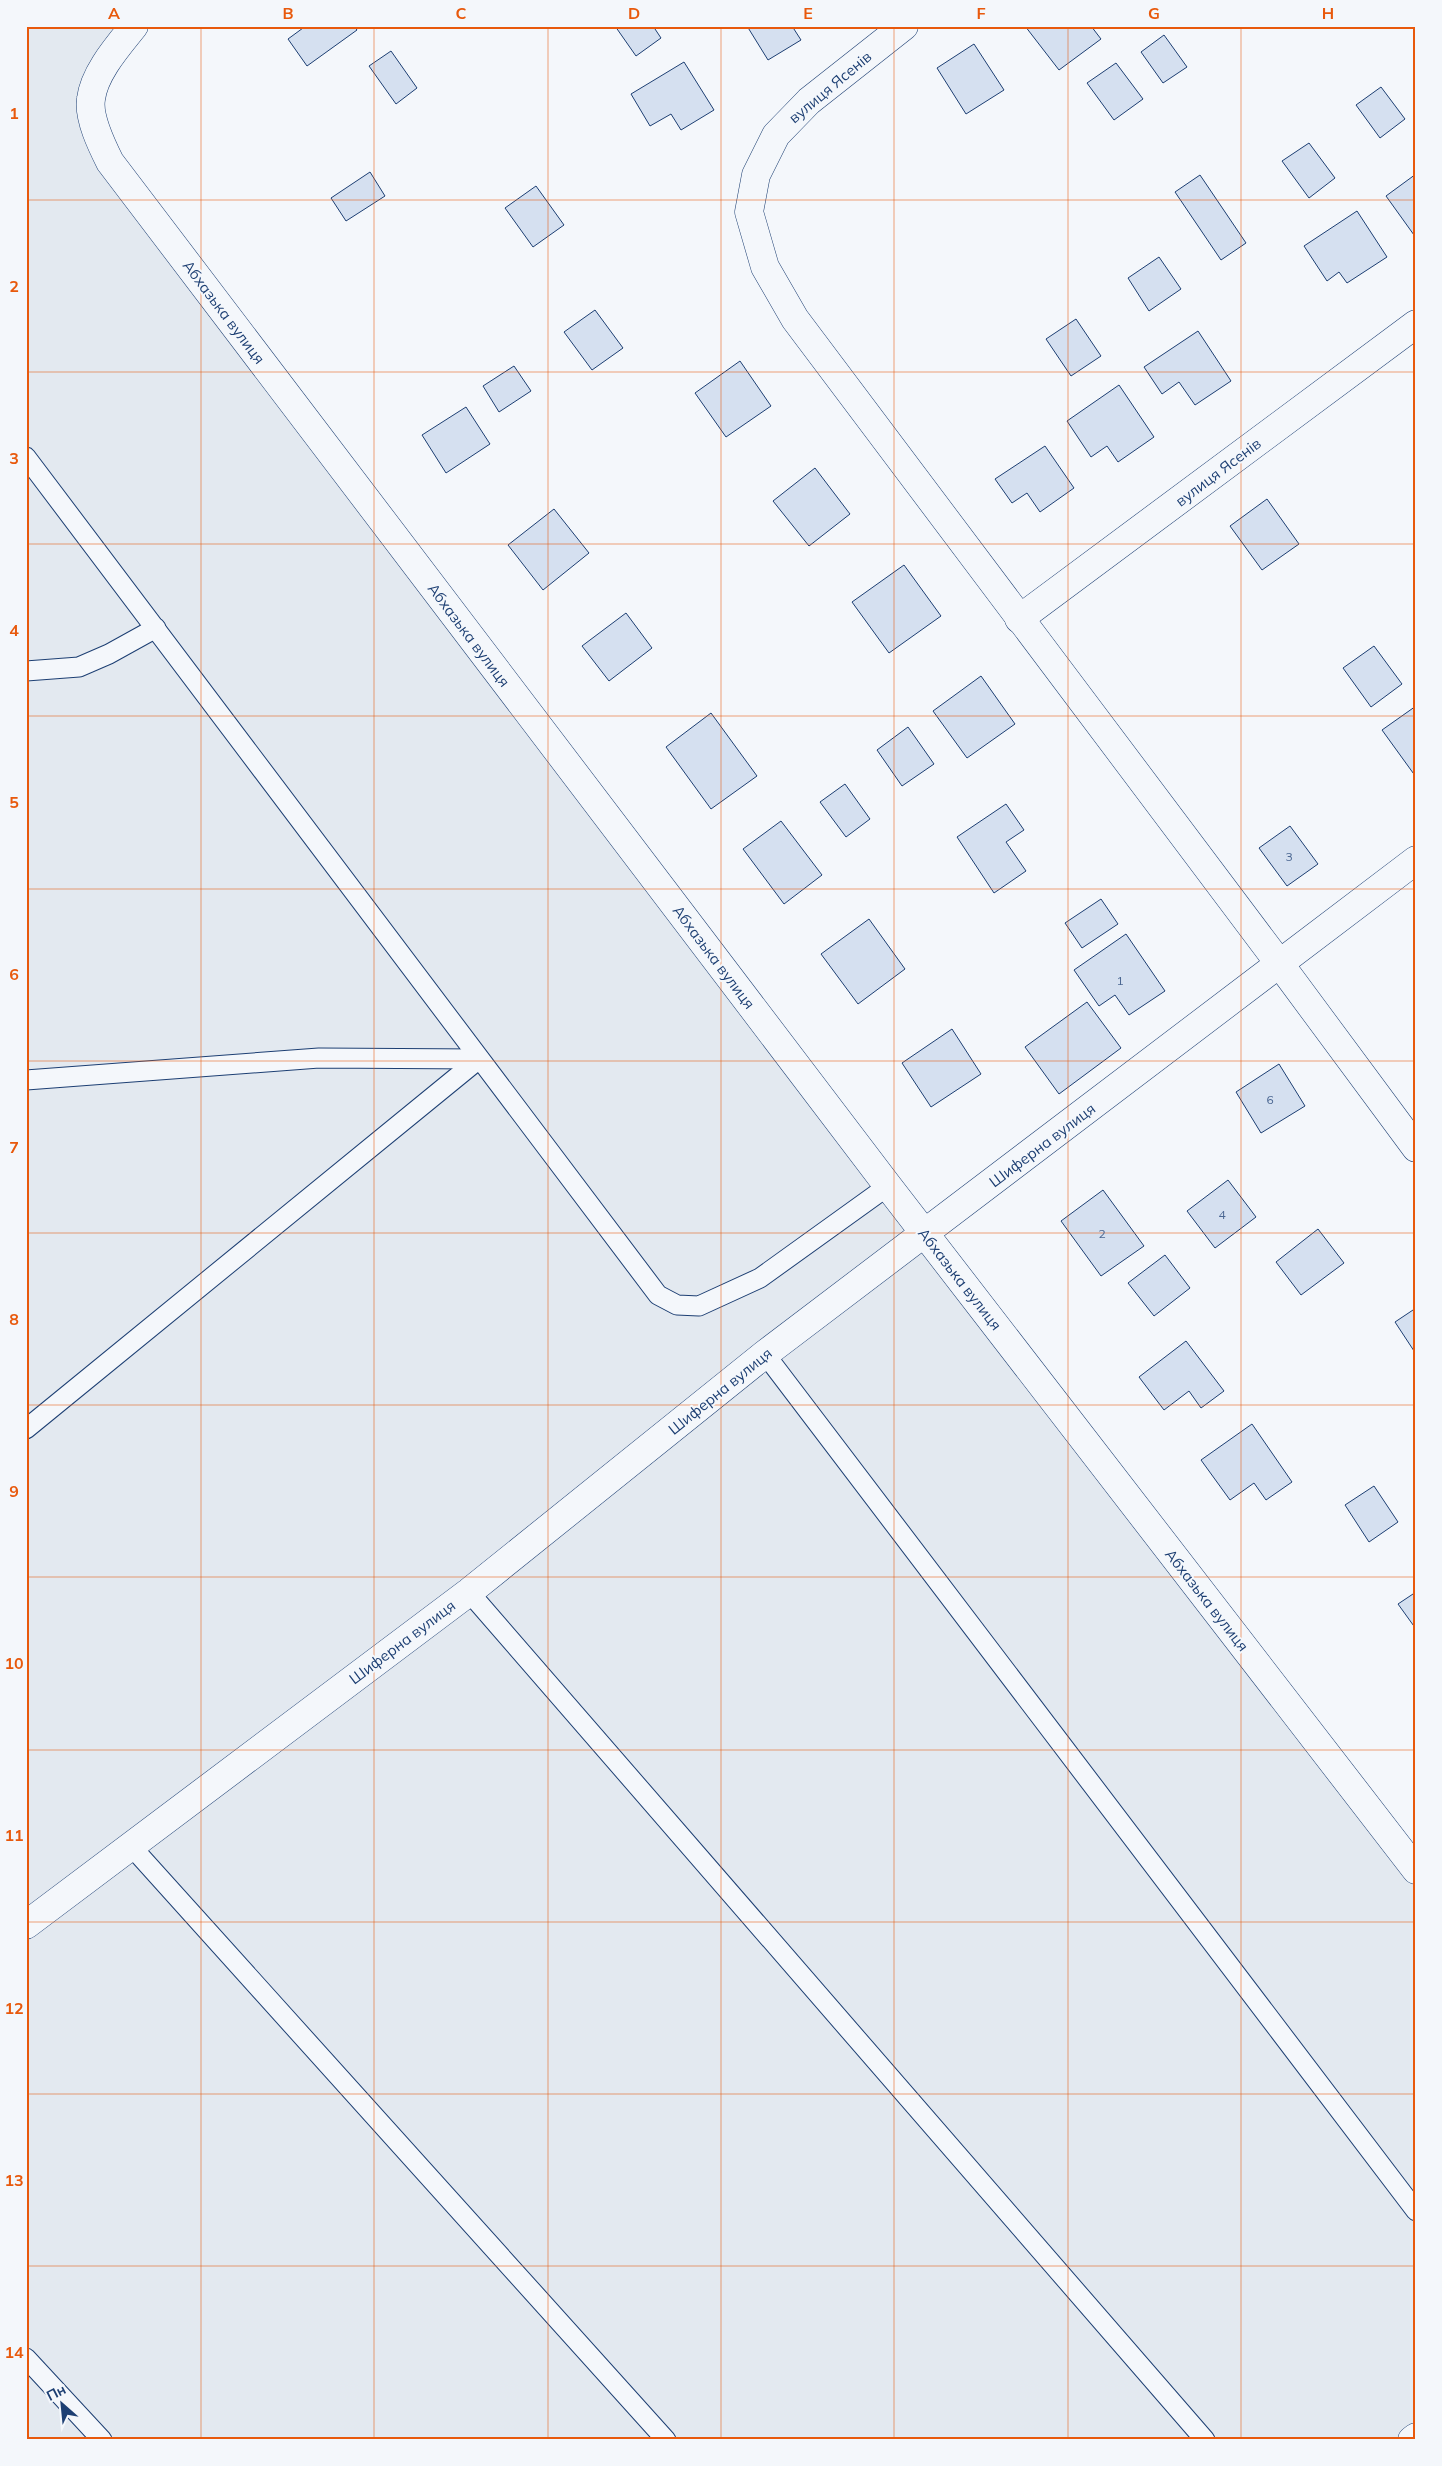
<svg xmlns="http://www.w3.org/2000/svg" width="1442" height="2466" font-family="Mulish,sans-serif">
  <style>
    .green { fill: #e3e9f0; stroke: #687fa3 }
    .building { fill: #d5e0f0; stroke: #1d3f73 }
    .lines { fill: none; stroke-linecap: round; stroke-linejoin: round }
    .service-casing { stroke: #1d3f73; stroke-width: 21 }
    .minor-casing { stroke: #1d3f73; stroke-width: 29 }
    .service { stroke: #f4f7fb; stroke-width: 19 }
    .minor { stroke: #f4f7fb; stroke-width: 28 }
    .grid { fill: none; stroke: #e8590c; stroke-width: 1; stroke-opacity: 0.55 }
    .labels { text-anchor: middle; dominant-baseline: central; stroke-width: 4; stroke-linejoin: round; paint-order: stroke }
    .number-label { font-size: 12px; fill: #4b6792 }
    .street-label { font-size: 15px; fill: #1d3f73; stroke: #f4f7fb }
    .neatline { fill: none; stroke: #e8590c; stroke-width: 2 }
    .grid-label { font-size: 16px; text-anchor: middle; font-weight: bold; fill: #e8590c }
  </style>
  <rect width="100%" height="100%" fill="#f4f7fb"/>
  <!-- green -->
  <polygon class="green" points="26,26 134,26 104,64 97,137 1416,1870 1416,2437 1412,2440 26,2440"/>
  <!-- building -->
  <g class="building">
    <polygon points="302,26 354,26 357,30 307,66 288,39 303,28"/>
    <polygon points="615,26 653,26 661,38 636,56"/>
    <polygon points="747,26 792,26 801,40 768,60"/>
    <polygon points="1025,26 1091,26 1101,39 1059,70"/>
    <polygon points="1164,35 1187,67 1163,83 1141,52"/>
    <polygon points="974,44 1004,90 966,114 937,68"/>
    <polygon points="391,51 417,88 396,104 369,66"/>
    <polygon points="684,62 714,110 681,130 671,114 650,126 631,94"/>
    <polygon points="1116,63 1143,99 1114,120 1087,83"/>
    <polygon points="1381,87 1405,119 1380,138 1356,105"/>
    <polygon points="1309,143 1335,178 1309,198 1282,161"/>
    <polygon points="370,172 385,196 346,221 331,198"/>
    <polygon points="1416,174 1416,234 1414,235 1386,196"/>
    <polygon points="1200,175 1246,243 1221,260 1175,192"/>
    <polygon points="536,186 564,225 533,247 505,208"/>
    <polygon points="1357,211 1387,257 1347,283 1339,272 1327,281 1304,246"/>
    <polygon points="1159,257 1181,289 1149,311 1128,278"/>
    <polygon points="595,310 623,348 592,370 564,332"/>
    <polygon points="1076,319 1101,356 1071,376 1046,339"/>
    <polygon points="1198,331 1231,381 1195,405 1179,382 1162,394 1144,367"/>
    <polygon points="740,361 771,406 726,437 695,393"/>
    <polygon points="514,366 531,391 499,412 483,386"/>
    <polygon points="1119,385 1154,437 1118,462 1107,446 1091,457 1067,421"/>
    <polygon points="466,407 490,444 446,473 422,435"/>
    <polygon points="1045,446 1074,488 1040,512 1027,493 1012,503 995,479"/>
    <polygon points="815,468 850,514 809,546 773,501"/>
    <polygon points="1267,499 1299,544 1262,570 1230,526"/>
    <polygon points="554,509 589,553 543,590 508,545"/>
    <polygon points="904,565 941,616 889,653 852,602"/>
    <polygon points="626,613 652,648 609,681 582,646"/>
    <polygon points="1374,646 1402,684 1371,707 1343,668"/>
    <polygon points="981,676 1015,724 967,758 933,711"/>
    <polygon points="1416,706 1416,777 1382,730"/>
    <polygon points="711,713 757,776 711,809 666,747"/>
    <polygon points="908,727 934,764 902,786 877,750"/>
    <polygon points="845,784 870,819 846,837 820,802"/>
    <polygon points="1006,804 1024,830 1006,842 1026,871 994,893 957,837"/>
    <polygon points="781,821 822,875 784,904 743,849"/>
    <polygon points="1290,826 1318,864 1287,886 1259,848"/>
    <polygon points="1101,899 1118,924 1082,948 1065,923"/>
    <polygon points="869,919 905,969 858,1004 821,954"/>
    <polygon points="1126,934 1165,991 1129,1015 1115,995 1099,1006 1074,970"/>
    <polygon points="1087,1002 1121,1048 1059,1094 1025,1047"/>
    <polygon points="952,1029 981,1074 931,1107 902,1063"/>
    <polygon points="1279,1064 1305,1106 1261,1133 1236,1092"/>
    <polygon points="1228,1180 1256,1217 1215,1248 1187,1211"/>
    <polygon points="1103,1190 1144,1246 1101,1276 1061,1221"/>
    <polygon points="1318,1229 1344,1263 1301,1295 1276,1262"/>
    <polygon points="1165,1255 1190,1288 1154,1316 1128,1283"/>
    <polygon points="1416,1308 1416,1354 1395,1322"/>
    <polygon points="1186,1341 1224,1391 1201,1408 1189,1391 1164,1410 1139,1377"/>
    <polygon points="1252,1424 1292,1482 1266,1500 1254,1483 1230,1500 1201,1460"/>
    <polygon points="1374,1486 1398,1522 1369,1542 1345,1505"/>
    <polygon points="1416,1592 1416,1629 1398,1604"/>
  </g>
  <g class="lines">
    <!-- service casing -->
    <g class="service-casing">
      <g id="service">
        <polyline points="26,457 658,1295 677,1305 699,1306 760,1278 888,1186"/>
        <polyline points="26,671 79,667 109,654 156,628"/>
        <polyline points="26,1080 319,1058 479,1059"/>
        <polyline points="765,1354 1416,2211"/>
        <polyline points="26,1429 479,1059"/>
        <polyline points="469,1592 1205,2440"/>
        <polyline points="131,1846 666,2440"/>
        <polyline points="26,2358 102,2440"/>
      </g>
    </g>
    <!-- minor casing -->
    <g class="minor-casing">
      <g id="minor">
        <path d="M134 26C118 46 94 73 91 99 88 118 102 146 110 162L888 1186 1416 1870"/>
        <polyline points="904,26 809,101 776,135 756,175 749,212 765,267 795,319 1279,963 1416,1148"/>
        <polyline points="1019,619 1416,324"/>
        <polyline points="26,1925 469,1592 765,1354 1416,860"/>
        <polyline points="1412,2440 1416,2437"/>
      </g>
    </g>
    <!-- service -->
    <use href="#service" class="service"/>
    <!-- minor -->
    <use href="#minor" class="minor"/>
  </g>
  <!-- grid -->
  <path class="grid" d="M201 26V2440M374 26V2440M548 26V2440M721 26V2440M894 26V2440M1068 26V2440M1241 26V2440M26 200H1416M26 372H1416M26 544H1416M26 716H1416M26 889H1416M26 1061H1416M26 1233H1416M26 1405H1416M26 1577H1416M26 1750H1416M26 1922H1416M26 2094H1416M26 2266H1416"/>
  <g class="labels">
    <!-- number labels -->
    <g class="number-label">
      <text x="1289" y="856">3</text>
      <text x="1120" y="980">1</text>
      <text x="1270" y="1099">6</text>
      <text x="1222" y="1214">4</text>
      <text x="1102" y="1233">2</text>
    </g>
    <!-- street labels -->
    <g class="street-label">
      <text transform="translate(830 87) rotate(-40)">вулиця Ясенів</text>
      <text transform="translate(224 312) rotate(53)">Абхазька вулиця</text>
      <text transform="translate(1218 472) rotate(-37)">вулиця Ясенів</text>
      <text transform="translate(469 635) rotate(53)">Абхазька вулиця</text>
      <text transform="translate(714 957) rotate(53)">Абхазька вулиця</text>
      <text transform="translate(1042 1145) rotate(-37)">Шиферна вулиця</text>
      <text transform="translate(960 1279) rotate(52)">Абхазька вулиця</text>
      <text transform="translate(720 1391) rotate(-39)">Шиферна вулиця</text>
      <text transform="translate(1207 1600) rotate(52)">Абхазька вулиця</text>
      <text transform="translate(402 1642) rotate(-37)">Шиферна вулиця</text>
    </g>
  </g>
  <!-- border -->
  <rect width="1442" height="2466" fill="none" stroke="#f4f7fb" stroke-width="55"/>
  <!-- north arrow -->
  <g transform="translate(62 2404) rotate(333)" stroke="#f4f7fb" stroke-width="4" paint-order="stroke">
  <path d="M0-4L9 19L0 12L-9 19Z" fill="#1d3f73"/>
  <text y="-8" font-size="14" font-weight="bold" text-anchor="middle" fill="#1d3f73">Пн</text>
  </g>
  <rect x="28" y="28" width="1386" height="2410" class="neatline"/>
  <g class="grid-label">
    <text x="114" y="19">A</text>
    <text x="288" y="19">B</text>
    <text x="461" y="19">C</text>
    <text x="634" y="19">D</text>
    <text x="808" y="19">E</text>
    <text x="981" y="19">F</text>
    <text x="1154" y="19">G</text>
    <text x="1328" y="19">H</text>
    <text x="14" y="119">1</text>
    <text x="14" y="292">2</text>
    <text x="14" y="464">3</text>
    <text x="14" y="636">4</text>
    <text x="14" y="808">5</text>
    <text x="14" y="980">6</text>
    <text x="14" y="1153">7</text>
    <text x="14" y="1325">8</text>
    <text x="14" y="1497">9</text>
    <text x="14" y="1669">10</text>
    <text x="14" y="1841">11</text>
    <text x="14" y="2014">12</text>
    <text x="14" y="2186">13</text>
    <text x="14" y="2358">14</text>
  </g>
</svg>
